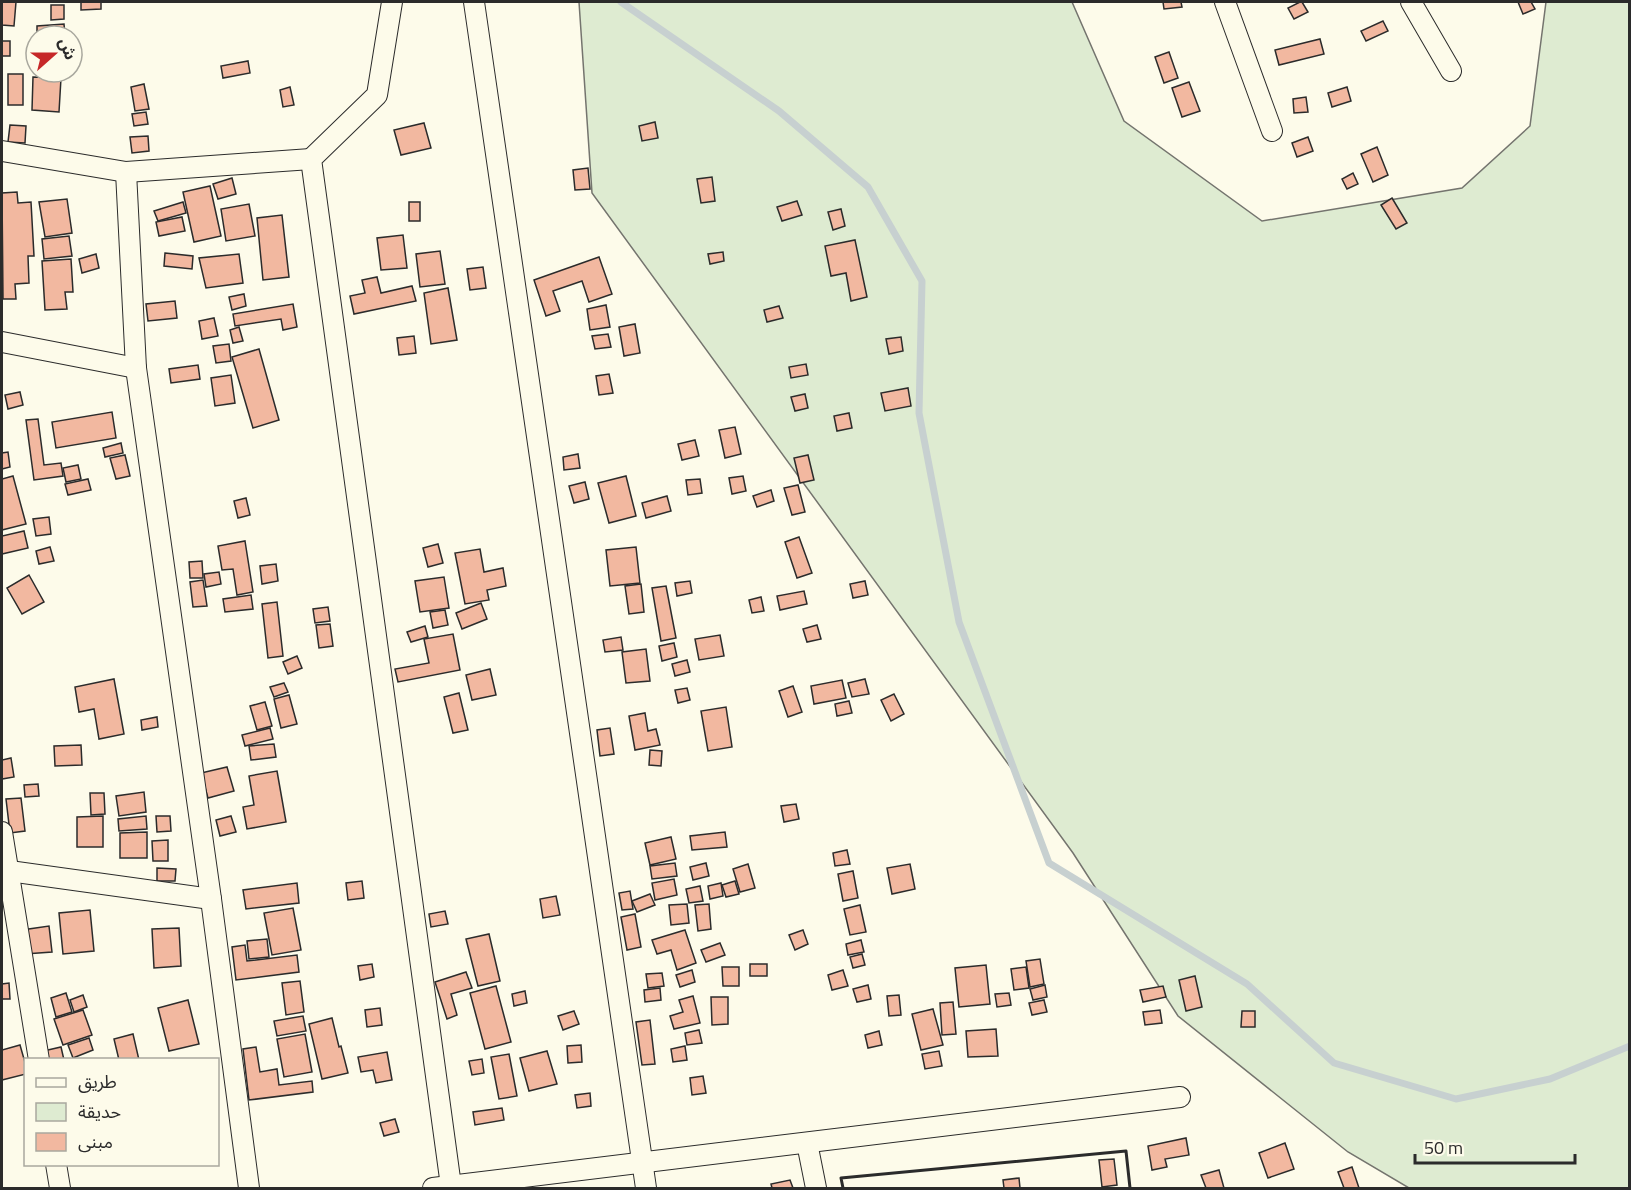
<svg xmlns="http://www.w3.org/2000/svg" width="1631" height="1190" font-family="'Titillium Web','Noto Sans Arabic',sans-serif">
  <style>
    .green { fill: #deebd1; stroke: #74746e; stroke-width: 1.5 }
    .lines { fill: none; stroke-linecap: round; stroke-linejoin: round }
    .stream { stroke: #c7d0d0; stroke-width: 7 }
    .building { fill: #f2b8a0; stroke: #2b2b2b; stroke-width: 1.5 }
    .street-casing { stroke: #2b2b2b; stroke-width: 22 }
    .street { stroke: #fdfbea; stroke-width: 20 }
    .wall { stroke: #2b2b2b; stroke-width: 3 }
  </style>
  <rect width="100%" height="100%" fill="#fdfbea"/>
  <!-- green -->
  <polygon class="green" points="579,2 1072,2 1124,121 1262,221 1462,188 1530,126 1546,2 1629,2 1629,1188 1409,1188 1348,1152 1178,1016 1073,853 592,193"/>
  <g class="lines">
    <!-- stream -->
    <polyline class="stream" points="621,2 779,111 868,187 922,281 919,413 959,622 1049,863 1247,984 1334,1063 1456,1099 1550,1079 1630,1046"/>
  </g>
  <!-- building -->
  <g class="building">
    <polygon points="2,2 16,2 14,26 2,25"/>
    <polygon points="81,2 101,2 101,9 81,10"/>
    <polygon points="1163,2 1181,2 1182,7 1164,9"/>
    <polygon points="1300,2 1302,2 1308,12 1294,19 1288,8"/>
    <polygon points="1518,2 1531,2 1535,9 1523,14"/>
    <polygon points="51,5 64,5 64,19 51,20"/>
    <polygon points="1383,21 1388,31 1366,41 1361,31"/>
    <polygon points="64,24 65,36 37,36 37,26"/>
    <polygon points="1320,39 1324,54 1279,65 1275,50"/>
    <rect x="2" y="41" width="8" height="15"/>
    <polygon points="1169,52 1178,78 1164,83 1155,57"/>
    <polygon points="248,61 250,73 223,78 221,66"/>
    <rect x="8" y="74" width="15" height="31"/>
    <polygon points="33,77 61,78 59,112 32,110"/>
    <polygon points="1189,82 1200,111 1182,117 1172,88"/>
    <polygon points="144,84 149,109 135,111 131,87"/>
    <polygon points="290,87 294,105 283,107 280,90"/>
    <polygon points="1347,87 1351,101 1332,107 1328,93"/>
    <polygon points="1306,97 1308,112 1294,113 1293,99"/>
    <polygon points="146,112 148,124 134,126 132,114"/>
    <polygon points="655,122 658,138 642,141 639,126"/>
    <polygon points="424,123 431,148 401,155 394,130"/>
    <polygon points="10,125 26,126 25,143 8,142"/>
    <polygon points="148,136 149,151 132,153 130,137"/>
    <polygon points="1308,137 1313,151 1297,157 1292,143"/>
    <polygon points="1377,147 1388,175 1373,182 1361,154"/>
    <polygon points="588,168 590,189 575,190 573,170"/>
    <polygon points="1353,173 1358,184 1347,189 1342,179"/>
    <polygon points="712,177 715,201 701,203 697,179"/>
    <polygon points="232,178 236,194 218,199 213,184"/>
    <polygon points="210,186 221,236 194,242 183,192"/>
    <polygon points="17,192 18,203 31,202 34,256 28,256 29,283 15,284 16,299 3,299 2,193"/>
    <polygon points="1392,198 1407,223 1396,229 1381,205"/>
    <polygon points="67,199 72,233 45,237 39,202"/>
    <polygon points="797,201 802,215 782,221 777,207"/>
    <polygon points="183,202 186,213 158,221 154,211"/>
    <rect x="409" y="202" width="11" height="19"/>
    <polygon points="249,204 255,236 226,241 221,209"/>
    <polygon points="841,209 845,226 833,230 828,212"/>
    <polygon points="282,215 289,277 263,280 257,218"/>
    <polygon points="182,217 185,231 159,236 156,222"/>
    <polygon points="403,235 407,268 381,270 377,238"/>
    <polygon points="69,236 72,256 44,259 42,239"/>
    <polygon points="855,240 867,297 851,301 846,273 831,276 825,246"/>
    <polygon points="440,251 445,284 420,287 416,254"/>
    <polygon points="723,252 724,261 710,264 708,254"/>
    <polygon points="165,253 193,256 192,269 164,266"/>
    <polygon points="96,254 99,268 82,273 79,259"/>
    <polygon points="239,254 243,283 206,288 199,258"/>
    <polygon points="599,257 612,294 589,302 582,281 553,291 560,311 546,316 534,280"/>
    <polygon points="71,259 73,292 65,292 67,309 45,310 42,261"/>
    <polygon points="483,267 486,288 470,290 467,269"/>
    <polygon points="377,277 381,293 412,286 416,301 354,314 350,296 365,293 362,280"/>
    <polygon points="448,288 457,340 431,344 424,293"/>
    <polygon points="244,294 246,306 232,310 229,297"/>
    <polygon points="175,301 177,318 148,321 146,304"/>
    <polygon points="293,304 297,327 283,330 281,319 235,326 233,314"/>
    <polygon points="606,305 610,327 590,330 587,309"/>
    <polygon points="779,306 783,318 767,322 764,310"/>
    <polygon points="214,318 218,336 202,339 199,321"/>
    <polygon points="635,324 640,353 624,356 619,327"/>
    <polygon points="239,327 243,341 233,343 230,330"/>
    <polygon points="608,334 611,347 595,349 592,336"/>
    <polygon points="414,336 416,353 399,355 397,338"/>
    <polygon points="901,337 903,351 889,354 886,339"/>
    <polygon points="229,344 231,361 216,363 213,346"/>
    <polygon points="259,349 279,420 253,428 232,357"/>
    <polygon points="806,364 808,375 791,378 789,367"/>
    <polygon points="198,365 200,379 171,383 169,369"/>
    <polygon points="609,374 613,393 599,395 596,376"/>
    <polygon points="231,375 235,403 215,406 211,378"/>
    <polygon points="908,388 911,406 885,411 881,393"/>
    <polygon points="20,392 23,405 8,409 5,395"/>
    <polygon points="805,394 808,408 795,411 791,397"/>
    <polygon points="112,412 116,438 56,448 52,422"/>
    <polygon points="849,413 852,428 837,431 834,416"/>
    <polygon points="38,419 44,465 61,463 63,476 34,480 26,420"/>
    <polygon points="735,427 741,454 725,458 719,430"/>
    <polygon points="695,440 699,456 682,460 678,444"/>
    <polygon points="121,443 123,453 105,457 103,448"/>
    <polygon points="8,452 10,467 2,469 2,453"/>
    <polygon points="578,454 580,468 564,470 563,457"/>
    <polygon points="125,455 130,476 116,479 110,458"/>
    <polygon points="808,455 814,480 800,483 794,458"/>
    <polygon points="78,465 81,479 66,482 63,468"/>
    <polygon points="13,476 26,524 2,530 2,479"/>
    <polygon points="626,476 636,516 609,523 598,483"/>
    <polygon points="743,476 746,491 732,494 729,478"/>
    <polygon points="88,479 91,490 68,495 65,484"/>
    <polygon points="700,479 702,493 688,495 686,480"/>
    <polygon points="585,482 589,499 574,503 569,486"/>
    <polygon points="798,485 805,512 792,515 784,488"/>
    <polygon points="771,490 774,501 757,507 753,496"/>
    <polygon points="667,496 671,511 646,518 642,503"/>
    <polygon points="246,498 250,515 238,518 234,501"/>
    <polygon points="49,517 51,534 36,536 33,519"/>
    <polygon points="24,531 28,548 2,554 2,536"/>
    <polygon points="799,537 812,573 797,578 785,542"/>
    <polygon points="245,541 253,592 237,595 233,569 222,570 218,546"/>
    <polygon points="438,544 443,563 428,567 423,548"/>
    <polygon points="50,547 54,561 39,564 36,551"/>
    <polygon points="636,547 640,583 610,586 606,550"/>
    <polygon points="480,549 484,572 503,568 506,586 487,590 489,600 465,604 455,553"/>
    <polygon points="202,561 203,578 190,578 189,562"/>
    <polygon points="276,564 278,581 262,584 260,566"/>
    <polygon points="219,572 221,584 206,587 204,574"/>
    <polygon points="29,575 44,602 22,614 7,588"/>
    <polygon points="444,577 449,608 420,612 415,581"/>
    <polygon points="203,580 207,606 193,607 190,582"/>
    <polygon points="690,581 692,593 677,596 675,583"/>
    <polygon points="865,581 868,595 853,598 850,584"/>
    <polygon points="641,584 644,612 629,614 625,586"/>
    <polygon points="666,586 676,638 661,641 652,588"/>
    <polygon points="804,591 807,604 780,610 777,596"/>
    <polygon points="251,595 253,609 225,612 223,599"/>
    <polygon points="761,597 764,611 752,613 749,600"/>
    <polygon points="277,602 283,656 268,658 262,604"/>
    <polygon points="481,603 487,619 462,629 456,613"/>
    <polygon points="328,607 330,621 315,623 313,609"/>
    <polygon points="445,610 448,625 433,628 430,612"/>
    <polygon points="330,624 333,646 319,648 316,625"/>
    <polygon points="817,625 821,639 807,642 803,629"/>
    <polygon points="425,626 428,637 411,642 407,632"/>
    <polygon points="453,634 460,670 398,682 395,669 429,663 424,639"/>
    <polygon points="720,635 724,656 699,660 695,639"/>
    <polygon points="621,637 623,650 605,652 603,640"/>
    <polygon points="674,643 677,657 662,661 659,646"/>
    <polygon points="646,649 650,681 626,683 622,652"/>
    <polygon points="297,656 302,668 288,674 283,662"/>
    <polygon points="687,660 690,672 675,676 672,664"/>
    <polygon points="490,669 496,695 472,700 466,675"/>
    <polygon points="114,679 124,734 99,739 94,709 79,712 75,687"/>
    <polygon points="865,679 869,694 852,697 848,683"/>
    <polygon points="842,680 846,698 814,704 811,686"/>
    <polygon points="284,683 288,692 274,697 270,687"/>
    <polygon points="793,686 802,712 788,717 779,691"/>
    <polygon points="687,688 690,700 678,703 675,690"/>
    <polygon points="459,693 468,730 453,733 444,697"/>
    <polygon points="894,694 904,714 891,721 881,700"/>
    <polygon points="289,695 297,724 281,728 274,699"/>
    <polygon points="849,701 852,713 837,716 835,704"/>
    <polygon points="265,702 272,726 257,730 250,706"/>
    <polygon points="726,707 732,747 708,751 701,711"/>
    <polygon points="645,713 648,731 656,729 660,745 635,750 629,716"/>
    <polygon points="157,717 158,727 142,730 141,720"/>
    <polygon points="270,728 273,739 245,746 242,735"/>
    <polygon points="610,728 614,754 600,756 597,730"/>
    <polygon points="274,744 276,757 251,760 249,746"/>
    <polygon points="81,745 82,765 55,766 54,746"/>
    <polygon points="650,750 662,751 661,766 649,765"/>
    <polygon points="11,758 14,777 2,779 2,760"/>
    <polygon points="227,767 234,791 208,798 201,773"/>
    <polygon points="277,771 286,822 247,829 243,807 254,805 249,776"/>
    <polygon points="38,784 39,796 25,797 24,785"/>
    <polygon points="144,792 146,812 119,816 116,796"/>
    <polygon points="90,793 104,793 105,814 91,815"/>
    <polygon points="21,798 25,831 10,833 6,799"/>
    <polygon points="796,804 799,819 784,822 781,806"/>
    <polygon points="103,816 103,847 77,847 77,817"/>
    <polygon points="146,816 147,829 119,831 118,819"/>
    <polygon points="156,816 170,816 171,831 157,832"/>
    <polygon points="231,816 236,832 220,836 216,820"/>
    <polygon points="147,832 147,858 120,858 120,833"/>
    <polygon points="725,832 727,847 692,850 690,836"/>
    <polygon points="671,837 676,859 650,865 645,843"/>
    <polygon points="168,840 168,861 153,861 152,841"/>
    <polygon points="847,850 850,864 835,866 833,853"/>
    <polygon points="675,863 677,876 652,879 650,866"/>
    <polygon points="706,863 709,876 693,880 690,867"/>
    <polygon points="748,864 755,888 740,892 733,869"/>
    <polygon points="910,864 915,889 892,894 887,868"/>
    <polygon points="157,868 176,869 175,881 157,881"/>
    <polygon points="853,871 858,898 843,901 838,874"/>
    <polygon points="674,879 677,895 655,900 652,883"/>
    <polygon points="362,881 364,898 348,900 346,883"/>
    <polygon points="735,881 739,894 726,897 722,885"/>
    <polygon points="297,883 299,903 246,909 243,890"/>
    <polygon points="721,883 723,896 710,899 708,886"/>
    <polygon points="700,886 703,901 689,903 686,889"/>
    <polygon points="630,891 633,909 622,910 619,893"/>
    <polygon points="650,894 655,905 637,912 632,901"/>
    <polygon points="556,896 560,915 543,918 540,899"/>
    <polygon points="687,904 689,923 671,925 669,905"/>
    <polygon points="709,904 711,929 698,931 695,905"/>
    <polygon points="860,905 866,932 850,935 844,909"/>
    <polygon points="293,908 301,950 272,955 264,913"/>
    <polygon points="90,910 94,951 63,954 59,913"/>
    <polygon points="445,911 448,924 431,927 429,914"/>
    <polygon points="635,914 641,947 627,950 621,917"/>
    <polygon points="49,926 52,952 25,954 22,930"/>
    <polygon points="179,928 181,966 154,968 152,929"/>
    <polygon points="685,930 696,963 677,970 671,950 657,954 652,940"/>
    <polygon points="803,930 808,944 795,950 789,935"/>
    <polygon points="489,934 500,981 478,986 466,939"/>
    <polygon points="267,939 269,957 249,959 247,941"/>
    <polygon points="861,940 864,952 848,955 846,944"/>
    <polygon points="720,943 725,955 706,962 701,950"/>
    <polygon points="245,945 247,961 297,955 299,972 236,980 232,947"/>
    <polygon points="862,954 865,965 853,968 850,957"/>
    <polygon points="1040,959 1044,984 1030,987 1026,961"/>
    <polygon points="372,964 374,977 360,980 358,966"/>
    <rect x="750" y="964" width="17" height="12"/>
    <polygon points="986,965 990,1004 959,1007 955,968"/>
    <polygon points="722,967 739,967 739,986 723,986"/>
    <polygon points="1026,967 1029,988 1014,990 1011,969"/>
    <polygon points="692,970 695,982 680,987 676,975"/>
    <polygon points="843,970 848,986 832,990 828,975"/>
    <polygon points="466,972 472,988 451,994 457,1015 447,1019 435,982"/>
    <polygon points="662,973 664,986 648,988 646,974"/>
    <polygon points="1195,976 1202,1007 1186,1011 1179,980"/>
    <polygon points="300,981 304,1012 286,1015 282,983"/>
    <polygon points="9,983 10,999 2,999 2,984"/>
    <polygon points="868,985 871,999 857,1002 853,989"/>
    <polygon points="1045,985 1047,997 1033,1000 1030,989"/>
    <polygon points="496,986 511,1042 485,1049 470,993"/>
    <polygon points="1163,986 1166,997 1143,1002 1140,990"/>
    <polygon points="660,988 661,1000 645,1002 644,990"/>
    <polygon points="525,991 527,1003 514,1006 512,994"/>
    <polygon points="66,993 72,1012 56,1017 51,998"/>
    <polygon points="1009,993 1011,1005 997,1007 995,994"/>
    <polygon points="83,995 87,1007 74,1012 70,1000"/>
    <polygon points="899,995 901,1015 889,1016 887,996"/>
    <polygon points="693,996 700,1023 674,1029 670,1016 683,1012 679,1000"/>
    <polygon points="711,997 728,997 728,1024 712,1025"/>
    <polygon points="188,1000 199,1044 169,1051 158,1008"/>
    <polygon points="1044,1000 1047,1012 1032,1015 1029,1003"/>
    <polygon points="953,1002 956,1034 942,1035 940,1003"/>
    <polygon points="380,1008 382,1025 367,1027 365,1010"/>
    <polygon points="933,1009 943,1045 921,1050 912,1014"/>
    <polygon points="83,1010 92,1035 63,1045 54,1019"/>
    <polygon points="1160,1010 1162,1023 1145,1025 1143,1012"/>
    <polygon points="574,1011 579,1024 563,1030 558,1016"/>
    <polygon points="1242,1011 1255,1011 1255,1027 1241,1027"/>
    <polygon points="303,1016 306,1031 277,1036 274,1021"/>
    <polygon points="332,1018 339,1047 341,1046 348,1073 322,1079 309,1024"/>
    <polygon points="650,1020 655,1064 642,1065 636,1022"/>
    <polygon points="996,1029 998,1056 968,1057 966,1031"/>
    <polygon points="699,1030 702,1043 687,1045 685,1033"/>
    <polygon points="879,1031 882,1045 868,1048 865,1035"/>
    <polygon points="133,1034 139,1060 119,1060 114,1039"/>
    <polygon points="305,1034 312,1072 284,1077 277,1039"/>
    <polygon points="89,1038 93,1050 73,1058 68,1045"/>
    <polygon points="20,1045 26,1066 26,1074 2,1080 2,1050"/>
    <polygon points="581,1045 582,1062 568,1063 567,1046"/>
    <polygon points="685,1046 687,1060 673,1062 671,1049"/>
    <polygon points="61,1047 64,1060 41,1060 39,1052"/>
    <polygon points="256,1047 260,1072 277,1069 279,1085 312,1081 313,1092 249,1100 243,1049"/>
    <polygon points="547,1051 557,1084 529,1091 520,1058"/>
    <polygon points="939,1051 942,1066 925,1069 922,1054"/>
    <polygon points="387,1052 392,1080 376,1083 373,1070 361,1072 358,1057"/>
    <polygon points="509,1054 517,1096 499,1099 491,1057"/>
    <polygon points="482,1059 484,1073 472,1075 469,1061"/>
    <polygon points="703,1076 706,1093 692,1095 690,1078"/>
    <polygon points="590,1093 591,1106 577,1108 575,1095"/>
    <polygon points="502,1108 504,1120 475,1125 473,1112"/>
    <polygon points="395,1119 399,1132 384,1136 380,1123"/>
    <polygon points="1186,1138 1189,1155 1165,1159 1167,1167 1152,1170 1148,1146"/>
    <polygon points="1285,1143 1294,1169 1268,1178 1259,1153"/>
    <polygon points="1114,1159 1117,1185 1102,1187 1099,1160"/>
    <polygon points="1352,1167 1359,1188 1344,1188 1338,1172"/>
    <polygon points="1219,1170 1224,1188 1206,1188 1201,1175"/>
    <polygon points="1019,1178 1020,1188 1004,1188 1003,1180"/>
    <polygon points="790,1180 793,1188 772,1188 771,1184"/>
  </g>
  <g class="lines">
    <!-- street casing -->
    <g class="street-casing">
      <g id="street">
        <polyline points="392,2 377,95 311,159 451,1186"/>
        <polyline points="474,2 646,1188"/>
        <polyline points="1225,2 1272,131"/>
        <polyline points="1411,2 1451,71"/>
        <polyline points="2,151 126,172 311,159"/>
        <polyline points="126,172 136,368 211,899 249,1188"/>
        <polyline points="2,342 136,368"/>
        <polyline points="2,832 39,1060"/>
        <polyline points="2,870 211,899"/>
        <polyline points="807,1143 816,1188"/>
        <polyline points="56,1164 60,1188"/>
        <polyline points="433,1188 1180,1097"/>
      </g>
    </g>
    <!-- street -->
    <use href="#street" class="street"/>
    <!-- wall -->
    <polyline class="wall" points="843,1188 841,1178 1126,1151 1130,1188"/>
  </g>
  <!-- border -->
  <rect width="1631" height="1190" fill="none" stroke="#2b2b2b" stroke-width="6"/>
  <!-- legend -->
  <rect x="24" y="1058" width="195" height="108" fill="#fdfbea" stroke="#a9a89e" stroke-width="1.5"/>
  <rect x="36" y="1078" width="30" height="9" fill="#fdfbea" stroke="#a9a89e" stroke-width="1.5"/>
  <text x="78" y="1088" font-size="18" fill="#2b2b2b">طريق</text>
  <rect x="36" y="1103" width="30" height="18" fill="#deebd1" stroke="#a9a89e" stroke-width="1.5"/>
  <text x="78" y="1118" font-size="18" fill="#2b2b2b">حديقة</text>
  <rect x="36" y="1133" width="30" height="18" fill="#f2b8a0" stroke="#a9a89e" stroke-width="1.5"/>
  <text x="78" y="1148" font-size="18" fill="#2b2b2b">مبنى</text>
  <!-- north arrow -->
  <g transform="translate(54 54) rotate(69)"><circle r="28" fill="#fdfbea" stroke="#a9a89e" stroke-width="1.5"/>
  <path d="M0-4.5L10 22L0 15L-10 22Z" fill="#c62828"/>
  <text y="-9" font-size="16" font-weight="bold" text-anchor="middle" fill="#2b2b2b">ش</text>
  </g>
  <!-- scale -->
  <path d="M1415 1154v9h160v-9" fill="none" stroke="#2b2b2b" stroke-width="3"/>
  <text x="1424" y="1154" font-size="18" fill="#2b2b2b" stroke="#fdfbea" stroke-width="4.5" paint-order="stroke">50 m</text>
</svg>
